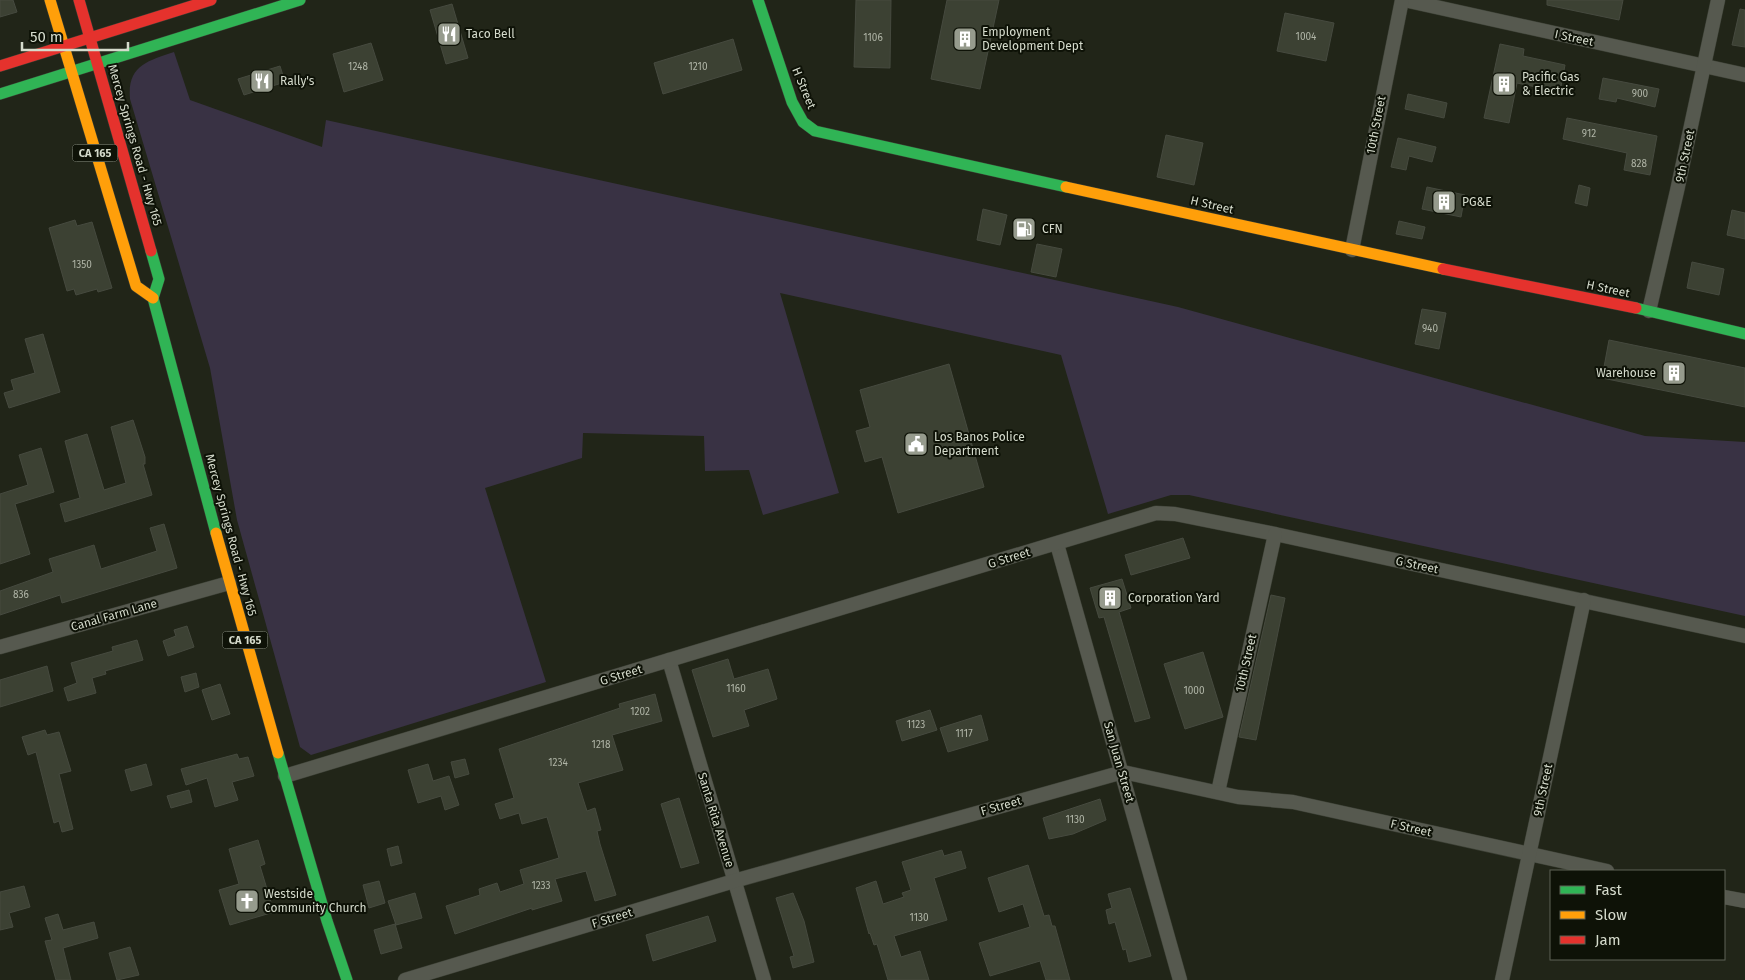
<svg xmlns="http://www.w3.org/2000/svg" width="1745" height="980" font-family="'Fira Sans',sans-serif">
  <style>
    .green { fill: #393244 }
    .building { fill: #3c4133; stroke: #464a3f }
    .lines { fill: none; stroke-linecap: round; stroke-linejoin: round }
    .street-casing { stroke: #3b3f34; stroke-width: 15 }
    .fast-casing { stroke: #3b3f34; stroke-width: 12 }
    .slow-casing { stroke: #3b3f34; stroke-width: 12 }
    .jam-casing { stroke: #3b3f34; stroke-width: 12 }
    .street { stroke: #56594f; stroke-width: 14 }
    .fast { stroke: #30b455; stroke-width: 11 }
    .slow { stroke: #ff9f0a; stroke-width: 11 }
    .jam { stroke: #e5322d; stroke-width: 11 }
    .labels { text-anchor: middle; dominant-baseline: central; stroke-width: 4; stroke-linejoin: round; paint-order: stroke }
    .number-label { font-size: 10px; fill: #afb4a6 }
    .shield { fill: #0e1207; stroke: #999f91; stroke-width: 1 }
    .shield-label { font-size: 11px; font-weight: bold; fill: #d5dbcc }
    .poi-label { font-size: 12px; fill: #d5dbcc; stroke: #0e1207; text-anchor: start }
    .street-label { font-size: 12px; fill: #d5dbcc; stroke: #0e1207 }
  </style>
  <rect width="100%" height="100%" fill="#212518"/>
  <!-- green -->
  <path class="green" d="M174 52 190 100 322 147 326 120 1178 307 1645 436 1745 442V616L1189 495H1171L1108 514 1061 355 780 293 839 493 763 515 749 470 705 471 704 436 583 433 582 458 485 488 546 682 311 755 300 747 237 520 210 368 130 99C127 66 147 61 174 52Z"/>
  <!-- building -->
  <g class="building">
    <polygon points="0,0 13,0 17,12 0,17"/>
    <polygon points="856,0 891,0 890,68 854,67"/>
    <polygon points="947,0 999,0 980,89 931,79"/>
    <polygon points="1547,0 1623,0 1619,20 1547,5"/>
    <polygon points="452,4 468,58 446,64 430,10"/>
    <polygon points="1740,9 1745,10 1745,47 1732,45"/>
    <polygon points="1285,13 1334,23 1326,61 1277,51"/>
    <polygon points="733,39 742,70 663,94 654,63"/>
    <polygon points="371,43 383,80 344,92 333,54"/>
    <polygon points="1500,44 1524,49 1523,56 1565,65 1560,92 1517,83 1509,123 1484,118"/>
    <polygon points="280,66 285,82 244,95 238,79"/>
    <polygon points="1603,78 1659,89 1655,107 1617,98 1616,102 1599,99"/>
    <polygon points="1408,94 1447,103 1444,118 1405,109"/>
    <polygon points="1567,118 1657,136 1650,175 1624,170 1627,153 1563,139"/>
    <polygon points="1166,135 1203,143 1194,185 1157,177"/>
    <polygon points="1398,138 1436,147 1432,162 1409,156 1406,170 1391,167"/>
    <polygon points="1579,185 1590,188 1587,206 1575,203"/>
    <polygon points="1427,187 1465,195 1461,217 1422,209"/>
    <polygon points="983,209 1007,215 1000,245 977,240"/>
    <polygon points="1732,210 1745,213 1745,239 1727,235"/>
    <polygon points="75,220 77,226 92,222 112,288 98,292 97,289 76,295 74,289 67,291 49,228"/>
    <polygon points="1399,221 1425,227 1422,239 1396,234"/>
    <polygon points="1037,244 1062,249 1056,277 1031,272"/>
    <polygon points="1692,262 1724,269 1719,295 1687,288"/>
    <polygon points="1422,309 1446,313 1439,349 1415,344"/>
    <polygon points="43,334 60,392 9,408 4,393 14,390 11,380 35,373 25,339"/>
    <polygon points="1609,340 1745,368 1745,407 1602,378"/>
    <polygon points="949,364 984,487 898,513 882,457 865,462 856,431 870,427 860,390"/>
    <polygon points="133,420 145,457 145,464 143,464 152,495 65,522 60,504 80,498 65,441 87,434 104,490 126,483 111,427"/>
    <polygon points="41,448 54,492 15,504 30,554 0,564 0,494 28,485 19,455"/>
    <polygon points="164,524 177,568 62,603 60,595 0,615 0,591 53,572 49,559 94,545 101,569 157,551 150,528"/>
    <polygon points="1183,538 1190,558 1131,575 1125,555"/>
    <polygon points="1122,579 1131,608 1119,612 1150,718 1135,722 1104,617 1099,618 1090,588"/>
    <polygon points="1271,595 1285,598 1256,740 1239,737"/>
    <polygon points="187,626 194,647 168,656 163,641 176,636 174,630"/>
    <polygon points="137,640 143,660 105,671 106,674 92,678 96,693 68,701 64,688 77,683 71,663 113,651 112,647"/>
    <polygon points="1203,652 1223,717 1185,729 1164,664"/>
    <polygon points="728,659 734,679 768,669 777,699 744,710 749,726 713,737 692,670"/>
    <polygon points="47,666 53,691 0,707 0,680"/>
    <polygon points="196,673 199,687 185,692 181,677"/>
    <polygon points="220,684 230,714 212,720 202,690"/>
    <polygon points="655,694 662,721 612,735 623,770 578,783 587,811 595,808 601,830 597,831 600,844 616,895 595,901 586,871 555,879 562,901 532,910 532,908 455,934 446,906 480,895 479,889 497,883 500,892 524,884 520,870 559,858 547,817 522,824 519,813 500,819 495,804 514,798 499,749 620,708 619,704"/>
    <polygon points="930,710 937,730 902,741 896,721"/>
    <polygon points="981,715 988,740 948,752 940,728"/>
    <polygon points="45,730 47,735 59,732 71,771 59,774 73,829 62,832 59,821 54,823 36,752 28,755 22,737"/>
    <polygon points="237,754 239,759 248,757 254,776 232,782 238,800 215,807 207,778 186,785 181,769"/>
    <polygon points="465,759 469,774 455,778 451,762"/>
    <polygon points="146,764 152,785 131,791 125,770"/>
    <polygon points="428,764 433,781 449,776 459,805 445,810 441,796 418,803 408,770"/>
    <polygon points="189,790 192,802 171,808 167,796"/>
    <polygon points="679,798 699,863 681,868 661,804"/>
    <polygon points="1100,799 1106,820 1073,834 1049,839 1043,818"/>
    <polygon points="258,840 265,864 260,866 274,912 230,925 219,890 239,884 229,849"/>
    <polygon points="398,846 402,863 391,866 387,849"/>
    <polygon points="942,850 944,856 961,851 966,868 934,878 947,920 894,936 901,957 920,951 929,980 888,980 877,944 874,945 870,933 869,934 856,888 876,881 883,904 904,897 902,893 911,890 902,862"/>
    <polygon points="1028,865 1044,916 1049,915 1052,926 1055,926 1070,980 1046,980 1040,961 990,976 979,943 1030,927 1023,904 999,912 988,878"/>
    <polygon points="379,881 385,903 369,908 363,885"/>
    <polygon points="24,886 30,907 9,913 13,927 0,930 0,892"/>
    <polygon points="1130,888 1151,956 1129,962 1126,949 1123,950 1115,922 1109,924 1106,910 1112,908 1108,894"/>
    <polygon points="415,893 422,918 396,925 388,901"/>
    <polygon points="793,893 804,921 814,962 793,968 790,957 794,956 776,898"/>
    <polygon points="58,914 63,930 94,922 98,938 63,948 71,980 56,980 45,941 52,940 45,918"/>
    <polygon points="708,916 716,941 653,961 646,935"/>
    <polygon points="395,924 402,948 381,954 374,930"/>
    <polygon points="130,947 139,975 117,980 109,953"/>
  </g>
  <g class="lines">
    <!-- street casing -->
    <g class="street-casing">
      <g id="street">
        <polyline points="1404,0 1745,75"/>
        <polyline points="1352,250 1402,0"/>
        <polyline points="1649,311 1677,191 1718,0"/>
        <polyline points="1057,544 1180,980"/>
        <polyline points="0,647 229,583"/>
        <polyline points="669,660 764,980"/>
        <polyline points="285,776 1156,513 1175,514 1275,534 1745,636"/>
        <polyline points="1218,792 1275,534"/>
        <polyline points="1724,897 1745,901"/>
        <polyline points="405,980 734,881 1123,772 1238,797 1293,802 1607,871"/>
        <polyline points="1502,980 1584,600"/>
      </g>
    </g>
    <!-- fast casing -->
    <g class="fast-casing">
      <g id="fast">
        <polyline points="758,0 792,102 803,122 815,131 1066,187"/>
        <polyline points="0,94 300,0"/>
        <polyline points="151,251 159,279 153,298 216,533"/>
        <polyline points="1636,308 1745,334"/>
        <polyline points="278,753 327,921 347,980"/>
      </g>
    </g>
    <!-- slow casing -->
    <g class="slow-casing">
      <g id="slow">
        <polyline points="50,0 136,286 153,298"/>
        <polyline points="1066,187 1443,269"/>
        <polyline points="216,533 278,753"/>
      </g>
    </g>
    <!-- jam casing -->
    <g class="jam-casing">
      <g id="jam">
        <polyline points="79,0 151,251"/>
        <polyline points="0,66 211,0"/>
        <polyline points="1443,269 1636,308"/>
      </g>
    </g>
    <!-- street -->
    <use href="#street" class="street"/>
    <!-- fast -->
    <use href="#fast" class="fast"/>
    <!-- slow -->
    <use href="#slow" class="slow"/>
    <!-- jam -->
    <use href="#jam" class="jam"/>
  </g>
  <!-- icons -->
  <defs>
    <g id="restaurant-square" transform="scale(1.25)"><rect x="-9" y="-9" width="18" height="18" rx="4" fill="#969b8d" stroke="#0e1207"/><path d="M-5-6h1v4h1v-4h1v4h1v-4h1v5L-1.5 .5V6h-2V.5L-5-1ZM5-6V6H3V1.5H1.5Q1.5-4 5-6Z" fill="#fff"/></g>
    <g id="building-square" transform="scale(1.25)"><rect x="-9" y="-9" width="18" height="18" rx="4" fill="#969b8d" stroke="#0e1207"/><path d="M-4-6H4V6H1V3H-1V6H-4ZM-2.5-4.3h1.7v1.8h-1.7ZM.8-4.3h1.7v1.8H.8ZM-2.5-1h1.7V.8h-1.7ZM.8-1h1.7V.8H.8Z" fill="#fff"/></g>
    <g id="fuel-square" transform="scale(1.25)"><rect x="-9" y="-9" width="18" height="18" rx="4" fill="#969b8d" stroke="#0e1207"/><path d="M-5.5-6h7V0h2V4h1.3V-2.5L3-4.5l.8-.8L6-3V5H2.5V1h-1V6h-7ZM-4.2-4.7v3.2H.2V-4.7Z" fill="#fff"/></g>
    <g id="civic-square" transform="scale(1.25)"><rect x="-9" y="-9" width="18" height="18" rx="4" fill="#969b8d" stroke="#0e1207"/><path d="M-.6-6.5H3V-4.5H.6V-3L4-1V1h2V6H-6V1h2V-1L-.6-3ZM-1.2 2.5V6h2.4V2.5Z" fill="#fff"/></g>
    <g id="church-square" transform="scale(1.25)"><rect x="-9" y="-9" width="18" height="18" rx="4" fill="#969b8d" stroke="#0e1207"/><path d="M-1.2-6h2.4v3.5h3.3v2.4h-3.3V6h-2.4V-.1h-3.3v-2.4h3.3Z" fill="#fff"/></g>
  </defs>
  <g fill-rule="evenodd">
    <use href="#restaurant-square" x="449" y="34"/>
    <use href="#building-square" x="965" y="39"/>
    <use href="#restaurant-square" x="262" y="81"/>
    <use href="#building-square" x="1504" y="84"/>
    <use href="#building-square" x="1444" y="202"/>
    <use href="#fuel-square" x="1024" y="229"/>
    <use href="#building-square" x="1674" y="373"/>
    <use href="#civic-square" x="916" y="444"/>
    <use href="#building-square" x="1110" y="598"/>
    <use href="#church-square" x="247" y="901"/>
  </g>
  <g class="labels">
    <!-- number labels -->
    <g class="number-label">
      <text x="1306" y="37">1004</text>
      <text x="873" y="38">1106</text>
      <text x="358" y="67">1248</text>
      <text x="698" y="67">1210</text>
      <text x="1640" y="94">900</text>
      <text x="1589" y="134">912</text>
      <text x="1639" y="164">828</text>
      <text x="82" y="265">1350</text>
      <text x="1430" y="329">940</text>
      <text x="21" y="595">836</text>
      <text x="736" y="689">1160</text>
      <text x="1194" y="691">1000</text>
      <text x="640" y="712">1202</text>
      <text x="916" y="725">1123</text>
      <text x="964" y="734">1117</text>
      <text x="601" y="745">1218</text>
      <text x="558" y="763">1234</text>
      <text x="1075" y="820">1130</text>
      <text x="541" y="886">1233</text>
      <text x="919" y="918">1130</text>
    </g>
    <!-- shield labels -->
    <g class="shield">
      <rect x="72.5" y="144.5" width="45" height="17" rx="4"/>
      <rect x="222.5" y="631.5" width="45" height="17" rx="4"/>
    </g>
    <g class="shield-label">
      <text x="95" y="153">CA 165</text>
      <text x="245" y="640">CA 165</text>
    </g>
    <!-- poi labels -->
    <g class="poi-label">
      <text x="982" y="32">Employment<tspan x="982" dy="14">Development Dept</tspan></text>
      <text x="466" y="34">Taco Bell</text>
      <text x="1522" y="77">Pacific Gas<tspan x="1522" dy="14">&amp; Electric</tspan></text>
      <text x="280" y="81">Rally's</text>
      <text x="1462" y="202">PG&amp;E</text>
      <text x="1042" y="229">CFN</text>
      <text x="1656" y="373" text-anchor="end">Warehouse</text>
      <text x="934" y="437">Los Banos Police<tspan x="934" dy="14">Department</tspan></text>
      <text x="1128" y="598">Corporation Yard</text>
      <text x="264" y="894">Westside<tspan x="264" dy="14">Community Church</tspan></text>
    </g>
    <!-- street labels -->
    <g class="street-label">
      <text transform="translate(1574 38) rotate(12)">I Street</text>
      <text transform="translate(804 88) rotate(68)">H Street</text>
      <text transform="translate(1376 125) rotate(-79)">10th Street</text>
      <text transform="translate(135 145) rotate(74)">Mercey Springs Road - Hwy 165</text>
      <text transform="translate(1685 156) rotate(-78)">9th Street</text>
      <text transform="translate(1212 205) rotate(13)">H Street</text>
      <text transform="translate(1608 289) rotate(12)">H Street</text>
      <text transform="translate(231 535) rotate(75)">Mercey Springs Road - Hwy 165</text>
      <text transform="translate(1009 558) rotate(-17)">G Street</text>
      <text transform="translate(1417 565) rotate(12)">G Street</text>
      <text transform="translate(114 615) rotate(-16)">Canal Farm Lane</text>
      <text transform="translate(1246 663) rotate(-77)">10th Street</text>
      <text transform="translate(621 675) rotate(-17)">G Street</text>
      <text transform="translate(1119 762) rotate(74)">San Juan Street</text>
      <text transform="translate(1543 790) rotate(-78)">9th Street</text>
      <text transform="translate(1001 806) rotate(-16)">F Street</text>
      <text transform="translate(716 820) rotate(73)">Santa Rita Avenue</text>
      <text transform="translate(1411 828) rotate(13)">F Street</text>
      <text transform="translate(612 918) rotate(-17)">F Street</text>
    </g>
  </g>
  <!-- legend -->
  <rect x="1550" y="870" width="175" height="90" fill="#0e1207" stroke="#5e6256"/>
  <rect x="1560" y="886" width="25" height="8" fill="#30b455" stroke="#5e6256"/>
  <text x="1595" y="895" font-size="15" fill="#d5dbcc">Fast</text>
  <rect x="1560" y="911" width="25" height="8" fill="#ff9f0a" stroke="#5e6256"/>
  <text x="1595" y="920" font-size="15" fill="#d5dbcc">Slow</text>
  <rect x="1560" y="936" width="25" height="8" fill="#e5322d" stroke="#5e6256"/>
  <text x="1595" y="945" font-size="15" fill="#d5dbcc">Jam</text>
  <!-- scale -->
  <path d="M22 42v8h106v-8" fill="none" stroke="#d5dbcc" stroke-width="2.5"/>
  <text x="30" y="42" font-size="15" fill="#d5dbcc" stroke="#0e1207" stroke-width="4" paint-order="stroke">50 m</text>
</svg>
